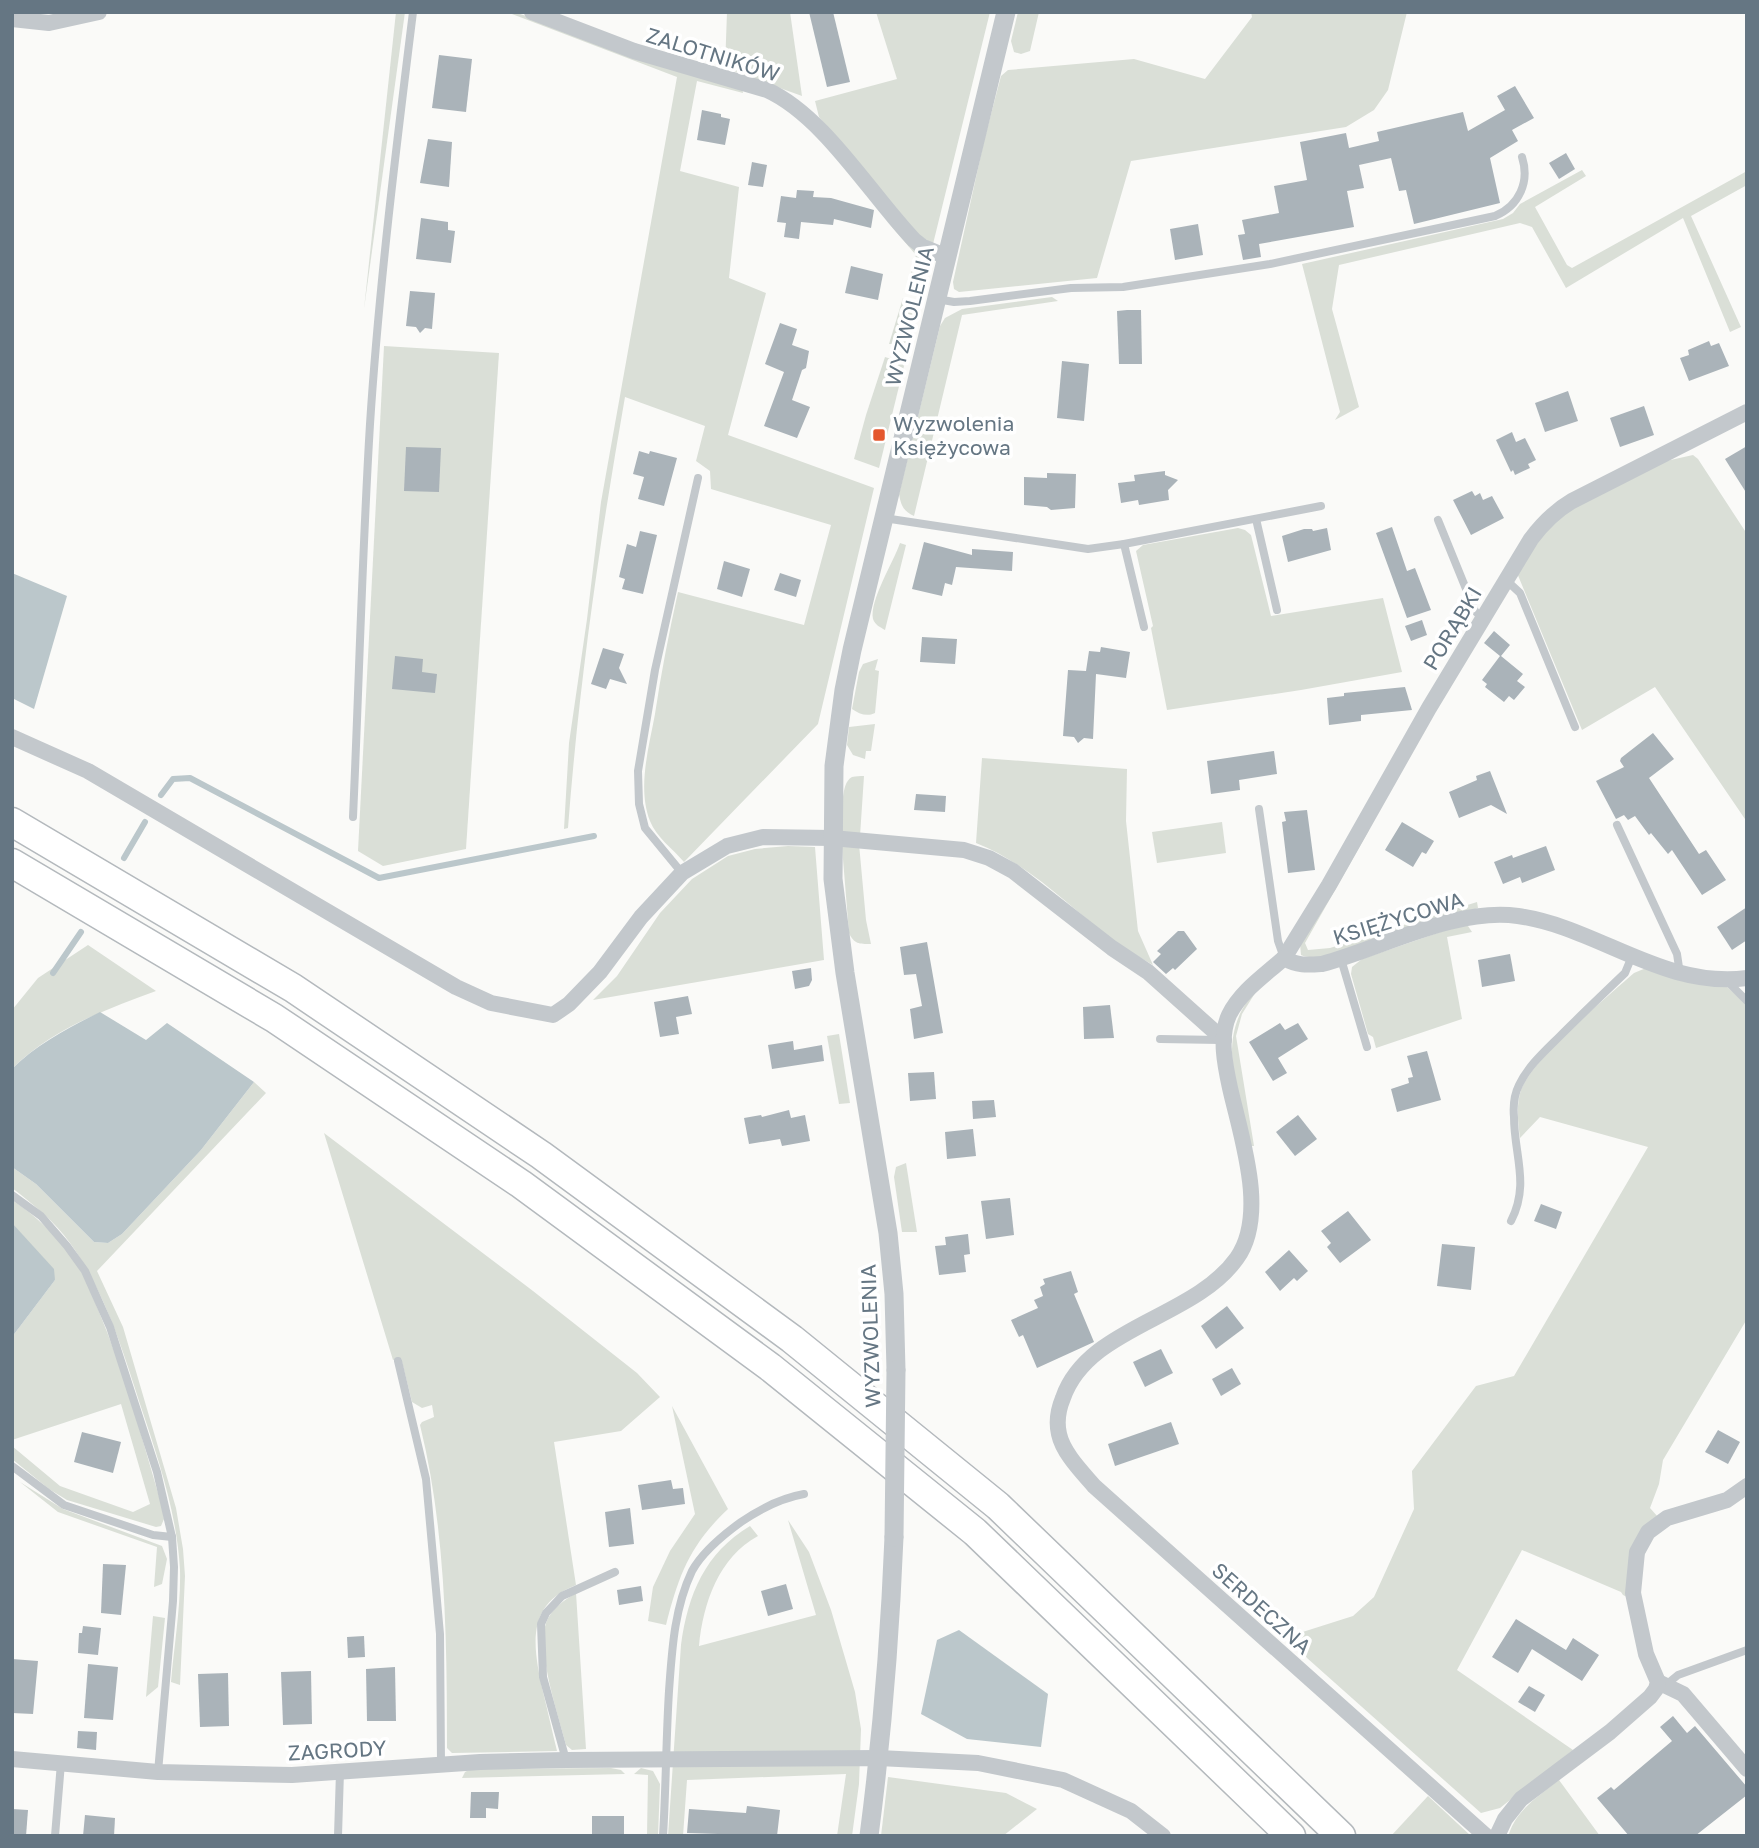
<svg xmlns="http://www.w3.org/2000/svg" width="1759" height="1848" font-family="'Golos Text',sans-serif">
  <style>
    .green { fill: #dadfd7 }
    .water { fill: #bbc7cb }
    .lines { fill: none; stroke-linecap: round; stroke-linejoin: round }
    .stream { stroke: #bbc7cb; stroke-width: 6 }
    .building { fill: #aab3b9 }
    .motorway-casing { stroke: #b4b9bd; stroke-width: 31 }
    .service { stroke: #c3c8cc; stroke-width: 8 }
    .minor { stroke: #c3c8cc; stroke-width: 16 }
    .tertiary { stroke: #c3c8cc; stroke-width: 19 }
    .motorway { stroke: #fff; stroke-width: 28 }
    .tertiary-bridge { stroke: #c3c8cc; stroke-width: 19 }
    .poi-dot { fill: #e4572e; stroke: #fff; stroke-width: 2.5 }
    .labels { text-anchor: middle; dominant-baseline: central; stroke-width: 7; stroke-linejoin: round; paint-order: stroke }
    .street-label { font-size: 21px; fill: #657683; stroke: #fff }
    .poi-label { font-size: 21px; fill: #657683; stroke: #fff; text-anchor: start }
  </style>
  <rect width="100%" height="100%" fill="#fafaf8"/>
  <!-- green -->
  <g class="green">
    <polygon points="396,12 405,12 364,309"/>
    <path d="M507 12H514L742 87 743 93 697 81 680 171 739 187 729 278 766 293 728 435 874 488 818 724 684 862C673 849 656 837 650 821 637 788 649 747 655 714 661 673 669 633 678 592L804 625 831 525 711 489 710 471 696 461 705 426 625 397C600 539 579 683 568 828L564 829 569 743 587 619 601 502 677 77Z"/>
    <polygon points="727,12 790,12 802,96 725,68"/>
    <polygon points="876,12 990,12 933,244 916,233 819,117 815,101 897,79"/>
    <polygon points="1018,12 1039,12 1030,51 1021,54 1014,52 1011,41"/>
    <polygon points="1251,12 1407,12 1388,90 1374,110 1346,127 1131,161 1097,278 959,292 954,289 953,282 984,141 1001,76 1008,70 1134,59 1205,79 1252,17"/>
    <polygon points="1582,170 1586,176 1535,207 1567,265 1572,268 1747,171 1747,185 1691,216 1741,327 1730,332 1683,218 1566,288 1532,227 1520,223 1339,265 1332,309 1359,407 1335,420 1340,412 1302,264 1503,219 1513,213 1520,204"/>
    <polygon points="885,219 910,246 930,260 922,292 907,287 916,255"/>
    <path d="M1052 297 1058 301 962 315 914 516C903 511 901 505 899 494L940 326 945 318 962 309Z"/>
    <polygon points="903,298 918,306 909,344 889,344"/>
    <polygon points="384,346 499,353 466,849 383,866 358,851"/>
    <polygon points="885,357 901,362 904,366 879,468 854,459 866,415"/>
    <polygon points="1693,455 1698,459 1747,534 1747,822 1655,687 1582,730 1517,573 1547,527 1572,509 1666,461"/>
    <polygon points="1238,528 1245,530 1251,535 1271,616 1383,598 1402,672 1301,690 1167,710 1151,628 1153,626 1136,551 1143,545"/>
    <path d="M900 543 906 545 885 630C880 627 875 625 873 619 869 601 894 561 900 543Z"/>
    <path d="M878 659 875 670 879 671 875 713C867 717 859 714 852 709L859 672 863 664Z"/>
    <polygon points="875,724 871,751 866,751 865,759 853,755 847,745 849,727"/>
    <path d="M982 758 1127 769 1126 821 1138 931 1153 965C1141 958 1128 951 1116 942 1070 908 1031 865 976 843Z"/>
    <path d="M864 776 860 836 842 834C843 821 839 783 852 777 856 776 860 776 864 776Z"/>
    <polygon points="1222,822 1226,853 1157,863 1152,832"/>
    <path d="M1365 830H1369L1305 943 1308 950 1330 948 1477 902 1478 908C1447 918 1325 968 1301 955L1300 944Z"/>
    <path d="M859 844 866 920 871 944C859 944 854 944 849 933L842 847Z"/>
    <polygon points="788,846 815,847 824,960 593,1000 617,976 660,913 692,879 728,856 755,849"/>
    <polygon points="1458,926 1468,926 1472,932 1447,937 1462,1019 1376,1048 1373,1037 1368,1034 1351,974 1352,967 1362,959"/>
    <path d="M88 945 156 991C105 1010 51 1029 12 1069V1010L38 978Z"/>
    <path d="M1646 968 1725 985 1747 1005V1319L1663 1460 1659 1484 1650 1508 1658 1517 1629 1598 1623 1595 1621 1592 1522 1550 1457 1670 1573 1750 1500 1808 1481 1813 1307 1658 1290 1636 1353 1616 1374 1597 1414 1509 1412 1471 1476 1386 1514 1376 1648 1147 1540 1117 1520 1138C1518 1122 1516 1105 1521 1090 1533 1058 1607 997 1634 973Z"/>
    <path d="M1257 990 1242 1014 1236 1036 1254 1146H1250C1238 1093 1213 1034 1257 990Z"/>
    <polygon points="839,1034 850,1103 839,1104 827,1036"/>
    <path d="M254 1082 266 1093 97 1271 123 1327 176 1508 183 1549 185 1576 180 1685 171 1682C174 1646 181 1606 180 1570 177 1513 158 1458 140 1404 122 1348 105 1292 70 1243 55 1222 33 1204 12 1188V1167L36 1184 94 1242 108 1243 122 1234 201 1150Z"/>
    <path d="M324 1133 533 1291 637 1373 660 1397 621 1431 554 1442 576 1585C525 1605 533 1647 543 1692 548 1712 552 1731 557 1751L452 1753 447 1748C447 1640 446 1531 420 1425L422 1422 434 1417 432 1405 422 1408 412 1402 401 1358 393 1360Z"/>
    <polygon points="906,1163 917,1232 902,1232 894,1177 896,1167"/>
    <path d="M12 1200C36 1215 57 1237 74 1259 84 1273 90 1291 97 1307 125 1373 143 1442 163 1510L164 1519 161 1526 156 1527 67 1500 49 1489 12 1459V1446L60 1486 133 1512 150 1504 121 1404 12 1440V1337L55 1280 12 1223Z"/>
    <path d="M672 1406 728 1509C690 1545 679 1574 666 1625L648 1621 653 1587 670 1551 695 1514Z"/>
    <polygon points="20,1482 63,1509 162,1546 167,1559 162,1584 154,1587 157,1547 58,1512"/>
    <path d="M788 1520 809 1552 831 1610 855 1692 861 1729 859 1784 852 1836H837L846 1774 687 1780 683 1836H668L681 1645C688 1594 705 1553 750 1526L758 1536C719 1557 703 1603 699 1646L816 1615Z"/>
    <path d="M576 1593 586 1749 572 1750 566 1745C559 1717 536 1650 546 1623 551 1609 564 1600 576 1593Z"/>
    <polygon points="153,1616 165,1618 158,1687 146,1697"/>
    <polygon points="611,1768 621,1770 625,1774 462,1778 465,1772 471,1769"/>
    <polygon points="641,1768 653,1771 660,1784 658,1836 647,1836 648,1775 634,1774"/>
    <polygon points="888,1777 1006,1793 1037,1809 1003,1836 881,1836"/>
    <path d="M1559 1780 1600 1836H1510L1509 1834C1517 1809 1539 1796 1559 1780Z"/>
    <polygon points="1428,1796 1471,1836 1391,1836"/>
  </g>
  <!-- water -->
  <g class="water">
    <polygon points="12,573 67,596 34,709 12,698"/>
    <path d="M100 1012 146 1040 167 1023 254 1082 201 1150 122 1234 108 1243 94 1242 36 1184 12 1167V1069C37 1044 68 1028 100 1012Z"/>
    <polygon points="12,1223 54,1269 55,1280 12,1337"/>
    <polygon points="959,1630 1048,1694 1041,1747 967,1739 921,1714 937,1640"/>
  </g>
  <g class="lines">
    <!-- stream -->
    <g class="stream">
      <polyline points="161,795 173,779 190,778 379,878 594,836"/>
      <polyline points="124,858 145,822"/>
      <polyline points="53,973 81,932"/>
    </g>
  </g>
  <!-- building -->
  <g class="building">
    <polygon points="809,12 833,12 850,82 827,87"/>
    <polygon points="439,55 472,59 466,112 432,108"/>
    <polygon points="1515,86 1534,118 1512,130 1518,141 1490,158 1500,203 1414,224 1406,190 1399,191 1391,158 1359,165 1364,188 1347,191 1354,227 1259,244 1261,257 1243,260 1238,235 1245,234 1242,220 1279,213 1274,186 1307,180 1300,142 1346,133 1349,148 1379,141 1377,132 1463,112 1468,131 1505,110 1497,96"/>
    <polygon points="702,110 721,114 721,117 730,119 725,145 697,140"/>
    <polygon points="428,139 452,142 449,187 420,183"/>
    <polygon points="1566,153 1575,169 1559,179 1549,163"/>
    <polygon points="752,162 767,165 763,187 748,185"/>
    <polygon points="797,190 814,191 813,197 831,198 874,210 871,228 834,219 833,225 801,222 799,239 784,237 786,223 777,222 781,196 796,198"/>
    <polygon points="421,218 448,222 448,230 455,231 451,263 416,259"/>
    <polygon points="1198,224 1203,255 1175,260 1170,229"/>
    <polygon points="851,266 883,274 878,300 845,293"/>
    <polygon points="410,291 435,293 432,329 425,328 420,333 416,327 406,326"/>
    <polygon points="1127,310 1141,310 1142,364 1119,364 1117,311"/>
    <polygon points="780,323 797,329 792,345 809,351 806,368 802,370 792,400 810,407 797,438 764,426 784,372 765,364"/>
    <polygon points="1709,341 1711,346 1719,343 1729,366 1689,381 1680,358 1689,355 1688,350"/>
    <polygon points="1062,361 1089,364 1084,421 1057,418"/>
    <polygon points="1568,391 1578,421 1545,432 1535,403"/>
    <polygon points="1644,406 1654,435 1620,447 1610,418"/>
    <polygon points="1512,432 1516,442 1525,438 1536,460 1528,464 1530,468 1515,475 1513,470 1511,472 1496,440"/>
    <polygon points="1747,446 1747,494 1725,459"/>
    <polygon points="406,447 441,448 439,492 404,491"/>
    <polygon points="639,451 649,454 650,451 677,458 664,506 638,499 644,477 633,474"/>
    <polygon points="1165,471 1165,475 1178,480 1168,490 1169,500 1139,505 1138,500 1121,503 1118,483 1135,481 1134,475"/>
    <polygon points="1047,473 1076,474 1075,508 1051,510 1047,507 1024,505 1024,477 1047,478"/>
    <polygon points="1472,491 1475,496 1480,493 1483,500 1492,496 1504,518 1471,535 1453,500"/>
    <polygon points="1392,527 1407,571 1415,568 1431,610 1407,618 1376,533"/>
    <polygon points="1327,528 1331,550 1288,562 1282,536 1304,529 1312,529 1313,531"/>
    <polygon points="640,531 657,535 643,594 622,589 625,579 619,577 627,544 636,547"/>
    <polygon points="924,542 972,555 972,549 1013,552 1012,571 956,567 952,585 945,583 942,596 912,589"/>
    <polygon points="724,561 750,569 742,597 717,589"/>
    <polygon points="780,573 801,580 796,597 774,590"/>
    <polygon points="1422,620 1427,635 1411,641 1405,626"/>
    <polygon points="1494,631 1510,645 1501,656 1523,674 1517,681 1525,687 1514,700 1509,696 1504,702 1485,687 1487,684 1482,680 1500,656 1484,643"/>
    <polygon points="922,637 957,639 955,664 920,662"/>
    <polygon points="1101,647 1130,652 1126,678 1096,674 1093,739 1084,738 1078,743 1074,737 1063,736 1068,670 1086,671 1089,651 1100,652"/>
    <polygon points="603,648 624,654 619,668 627,684 610,679 606,689 591,684"/>
    <polygon points="395,656 423,659 422,672 437,674 435,693 392,689"/>
    <polygon points="1405,687 1412,710 1361,715 1361,721 1329,725 1327,698 1344,696 1344,693"/>
    <polygon points="1653,733 1674,759 1649,778 1699,854 1706,850 1726,880 1702,895 1672,850 1668,854 1651,833 1649,835 1635,816 1628,820 1624,815 1616,819 1596,781 1624,767 1620,761 1621,758"/>
    <polygon points="1274,751 1277,774 1239,780 1240,790 1211,794 1207,761"/>
    <polygon points="1490,771 1507,814 1491,805 1459,818 1449,792 1477,780 1476,776"/>
    <polygon points="916,794 946,796 945,812 914,810"/>
    <polygon points="1307,810 1315,870 1288,873 1282,822 1286,821 1284,812"/>
    <polygon points="1402,822 1434,841 1426,854 1422,852 1413,867 1385,850"/>
    <polygon points="1546,846 1555,870 1522,883 1520,877 1503,884 1494,862 1512,855 1513,858"/>
    <polygon points="1747,907 1747,940 1732,950 1717,927"/>
    <polygon points="1178,931 1184,931 1197,949 1175,970 1173,968 1166,974 1153,962 1161,954 1157,951"/>
    <polygon points="927,942 943,1033 914,1039 910,1009 922,1006 916,974 904,975 900,947"/>
    <polygon points="1510,954 1515,981 1482,987 1478,960"/>
    <polygon points="811,968 812,980 809,986 795,989 792,971"/>
    <polygon points="688,996 692,1014 676,1017 679,1034 660,1037 654,1002"/>
    <polygon points="1110,1005 1114,1038 1084,1039 1083,1007"/>
    <polygon points="1280,1023 1285,1030 1298,1023 1308,1039 1278,1058 1287,1073 1273,1081 1249,1042"/>
    <polygon points="793,1041 794,1050 822,1045 824,1061 772,1069 768,1045"/>
    <polygon points="1427,1051 1441,1100 1397,1112 1391,1089 1409,1083 1408,1078 1413,1077 1407,1056"/>
    <polygon points="934,1072 936,1099 910,1101 908,1073"/>
    <polygon points="994,1100 996,1117 973,1119 972,1101"/>
    <polygon points="789,1110 791,1118 805,1115 810,1141 782,1146 780,1139 749,1144 744,1118 761,1115 762,1117"/>
    <polygon points="1298,1115 1317,1139 1295,1156 1276,1132"/>
    <polygon points="973,1129 976,1156 947,1159 945,1132"/>
    <polygon points="1010,1198 1014,1235 986,1239 981,1201"/>
    <polygon points="1541,1204 1562,1212 1556,1229 1534,1221"/>
    <polygon points="1348,1211 1371,1240 1340,1263 1327,1247 1331,1243 1321,1231"/>
    <polygon points="968,1234 970,1254 964,1255 966,1272 939,1275 935,1246 946,1245 945,1237"/>
    <polygon points="1442,1244 1475,1247 1471,1290 1437,1286"/>
    <polygon points="1289,1250 1308,1271 1297,1281 1294,1278 1280,1291 1265,1272"/>
    <polygon points="1071,1271 1078,1292 1074,1294 1094,1342 1037,1368 1023,1335 1019,1337 1011,1320 1038,1308 1034,1300 1043,1296 1040,1287 1045,1284 1043,1279"/>
    <polygon points="1227,1306 1244,1328 1216,1349 1201,1326"/>
    <polygon points="1161,1349 1173,1373 1145,1387 1133,1362"/>
    <polygon points="1232,1368 1241,1384 1221,1396 1212,1379"/>
    <polygon points="1171,1422 1179,1444 1115,1466 1108,1444"/>
    <polygon points="1718,1430 1740,1442 1728,1464 1705,1452"/>
    <polygon points="82,1432 121,1442 113,1473 74,1462"/>
    <polygon points="671,1480 673,1489 683,1488 685,1504 642,1510 638,1485"/>
    <polygon points="630,1508 634,1544 609,1547 605,1512"/>
    <polygon points="103,1564 126,1565 121,1615 101,1613"/>
    <polygon points="786,1584 793,1609 768,1616 761,1591"/>
    <polygon points="641,1586 643,1601 619,1605 617,1590"/>
    <polygon points="1516,1619 1566,1650 1573,1638 1599,1655 1582,1681 1532,1649 1518,1673 1492,1657"/>
    <polygon points="83,1626 101,1628 98,1655 78,1653 79,1633 82,1633"/>
    <polygon points="364,1636 365,1657 348,1658 347,1637"/>
    <polygon points="12,1659 38,1661 33,1714 12,1713"/>
    <polygon points="88,1664 118,1667 113,1720 84,1718"/>
    <polygon points="395,1667 396,1721 367,1721 366,1669"/>
    <polygon points="311,1671 312,1724 283,1725 281,1672"/>
    <polygon points="228,1673 229,1726 200,1727 198,1674"/>
    <polygon points="1529,1686 1545,1695 1535,1712 1518,1702"/>
    <polygon points="1673,1716 1687,1733 1695,1726 1747,1787 1747,1795 1695,1836 1629,1836 1597,1798 1611,1787 1614,1790 1672,1741 1660,1727"/>
    <polygon points="78,1731 97,1732 96,1750 77,1748"/>
    <polygon points="471,1792 499,1792 498,1809 486,1808 486,1818 470,1818"/>
    <polygon points="747,1806 780,1810 777,1836 687,1833 689,1809 746,1813"/>
    <polygon points="12,1809 28,1810 26,1836 12,1836"/>
    <polygon points="85,1815 115,1818 114,1836 83,1836"/>
    <rect x="592" y="1816" width="32" height="20"/>
  </g>
  <g class="lines">
    <!-- motorway casing -->
    <g class="motorway-casing">
      <g id="motorway">
        <polyline points="12,822 293,988 541,1155 792,1339 998,1506 1341,1836"/>
        <polyline points="12,863 274,1018 521,1184 770,1367 975,1532 1291,1836"/>
      </g>
    </g>
    <!-- service -->
    <g class="service">
      <path d="M937 299 954 302 970 301 1071 288 1123 287 1270 264 1495 216C1519 206 1530 182 1522 157"/>
      <polyline points="884,518 1088,549 1124,544 1321,506"/>
      <polyline points="1256,519 1277,610"/>
      <polyline points="1438,520 1475,611 1483,619"/>
      <polyline points="1124,544 1144,627"/>
      <polyline points="1506,580 1520,593 1575,727"/>
      <polyline points="1259,809 1278,941 1284,958"/>
      <path d="M353 817C359 686 362 555 370 424 379 286 396 149 413 12"/>
      <polyline points="1617,825 1677,954 1680,974"/>
      <polyline points="682,873 645,828 639,804 638,771 655,670 698,478"/>
      <polyline points="1341,959 1367,1047"/>
      <polyline points="1726,980 1747,1001"/>
      <polyline points="1160,1039 1220,1040"/>
      <polyline points="12,1195 41,1216 67,1246 85,1271 110,1327 157,1472 172,1537 174,1567 173,1601 158,1772"/>
      <path d="M1511 1221C1530 1184 1514 1155 1514 1117 1513 1106 1514 1095 1519 1085 1528 1066 1545 1051 1560 1036 1581 1015 1603 994 1625 973L1632 956"/>
      <polyline points="398,1361 426,1479 440,1634 441,1764"/>
      <polyline points="12,1466 64,1505 153,1535 172,1537"/>
      <polyline points="1667,1684 1678,1675 1747,1650"/>
      <polyline points="566,1760 543,1677 541,1624 546,1613 562,1596 615,1572"/>
      <polyline points="55,1836 61,1763"/>
      <polyline points="338,1836 340,1772"/>
      <path d="M663 1836C666 1788 666 1739 669 1691 672 1650 674 1609 692 1571 703 1551 723 1535 741 1522 760 1509 781 1498 804 1494"/>
    </g>
    <!-- minor -->
    <g class="minor">
      <path d="M532 12 634 51 767 90C824 116 870 194 914 240L923 247 947 257"/>
      <polyline points="12,19 49,23 99,12"/>
      <polyline points="12,737 88,771 456,987 491,1003 553,1015 569,1004 600,972 641,917 682,873 727,846 763,837 832,838 964,850 989,858 1013,871 1112,948 1148,972 1224,1040"/>
      <path d="M1284 958 1329 885 1429 708 1531 539C1543 523 1555 511 1572 501L1747 412"/>
      <polyline points="1658,1682 1683,1694 1747,1769"/>
      <polyline points="12,1759 158,1772 292,1775 480,1762 566,1760 879,1758 978,1763 1063,1780 1131,1811 1163,1836"/>
      <path d="M1486 1836 1094 1486C1082 1472 1063 1453 1059 1434 1056 1421 1058 1410 1063 1398 1088 1326 1194 1319 1237 1258 1268 1214 1241 1137 1230 1088 1225 1065 1219 1037 1229 1015 1241 991 1264 976 1284 958 1297 966 1308 965 1322 964 1382 948 1456 907 1518 916 1597 927 1663 989 1747 978"/>
      <polyline points="1497,1836 1505,1819 1521,1799 1610,1732 1650,1697 1656,1689 1658,1682 1646,1654 1633,1593 1637,1552 1648,1532 1667,1518 1727,1500 1747,1486"/>
    </g>
    <!-- tertiary -->
    <g class="tertiary">
      <polyline points="896,1370 894,1294 888,1233 845,973 833,879 834,766 844,690 852,650 1006,12"/>
      <path d="M869 1836C882 1736 890 1637 894 1537"/>
    </g>
    <!-- motorway -->
    <use href="#motorway" class="motorway"/>
    <!-- tertiary-bridge -->
    <polyline class="tertiary-bridge" points="894,1537 896,1370"/>
  </g>
  <!-- markers -->
  <rect class="poi-dot" x="872" y="428" width="14" height="14" rx="3.5"/>
  <g class="labels">
    <!-- street labels -->
    <g class="street-label">
      <text transform="translate(713 54) rotate(17)">ZALOTNIKÓW</text>
      <text transform="translate(909 316) rotate(-76)">WYZWOLENIA</text>
      <text transform="translate(1452 628) rotate(-59)">PORĄBKI</text>
      <text transform="translate(1398 918) rotate(-17)">KSIĘŻYCOWA</text>
      <text transform="translate(870 1336) rotate(-92)">WYZWOLENIA</text>
      <text transform="translate(1262 1608) rotate(42)">SERDECZNA</text>
      <text transform="translate(337 1750) rotate(-3)">ZAGRODY</text>
    </g>
    <!-- poi labels -->
    <g class="poi-label">
      <text x="893" y="423">Wyzwolenia<tspan x="893" dy="24">Księżycowa</tspan></text>
    </g>
  </g>
  <!-- border -->
  <rect width="1759" height="1848" fill="none" stroke="#657683" stroke-width="28"/>
</svg>
